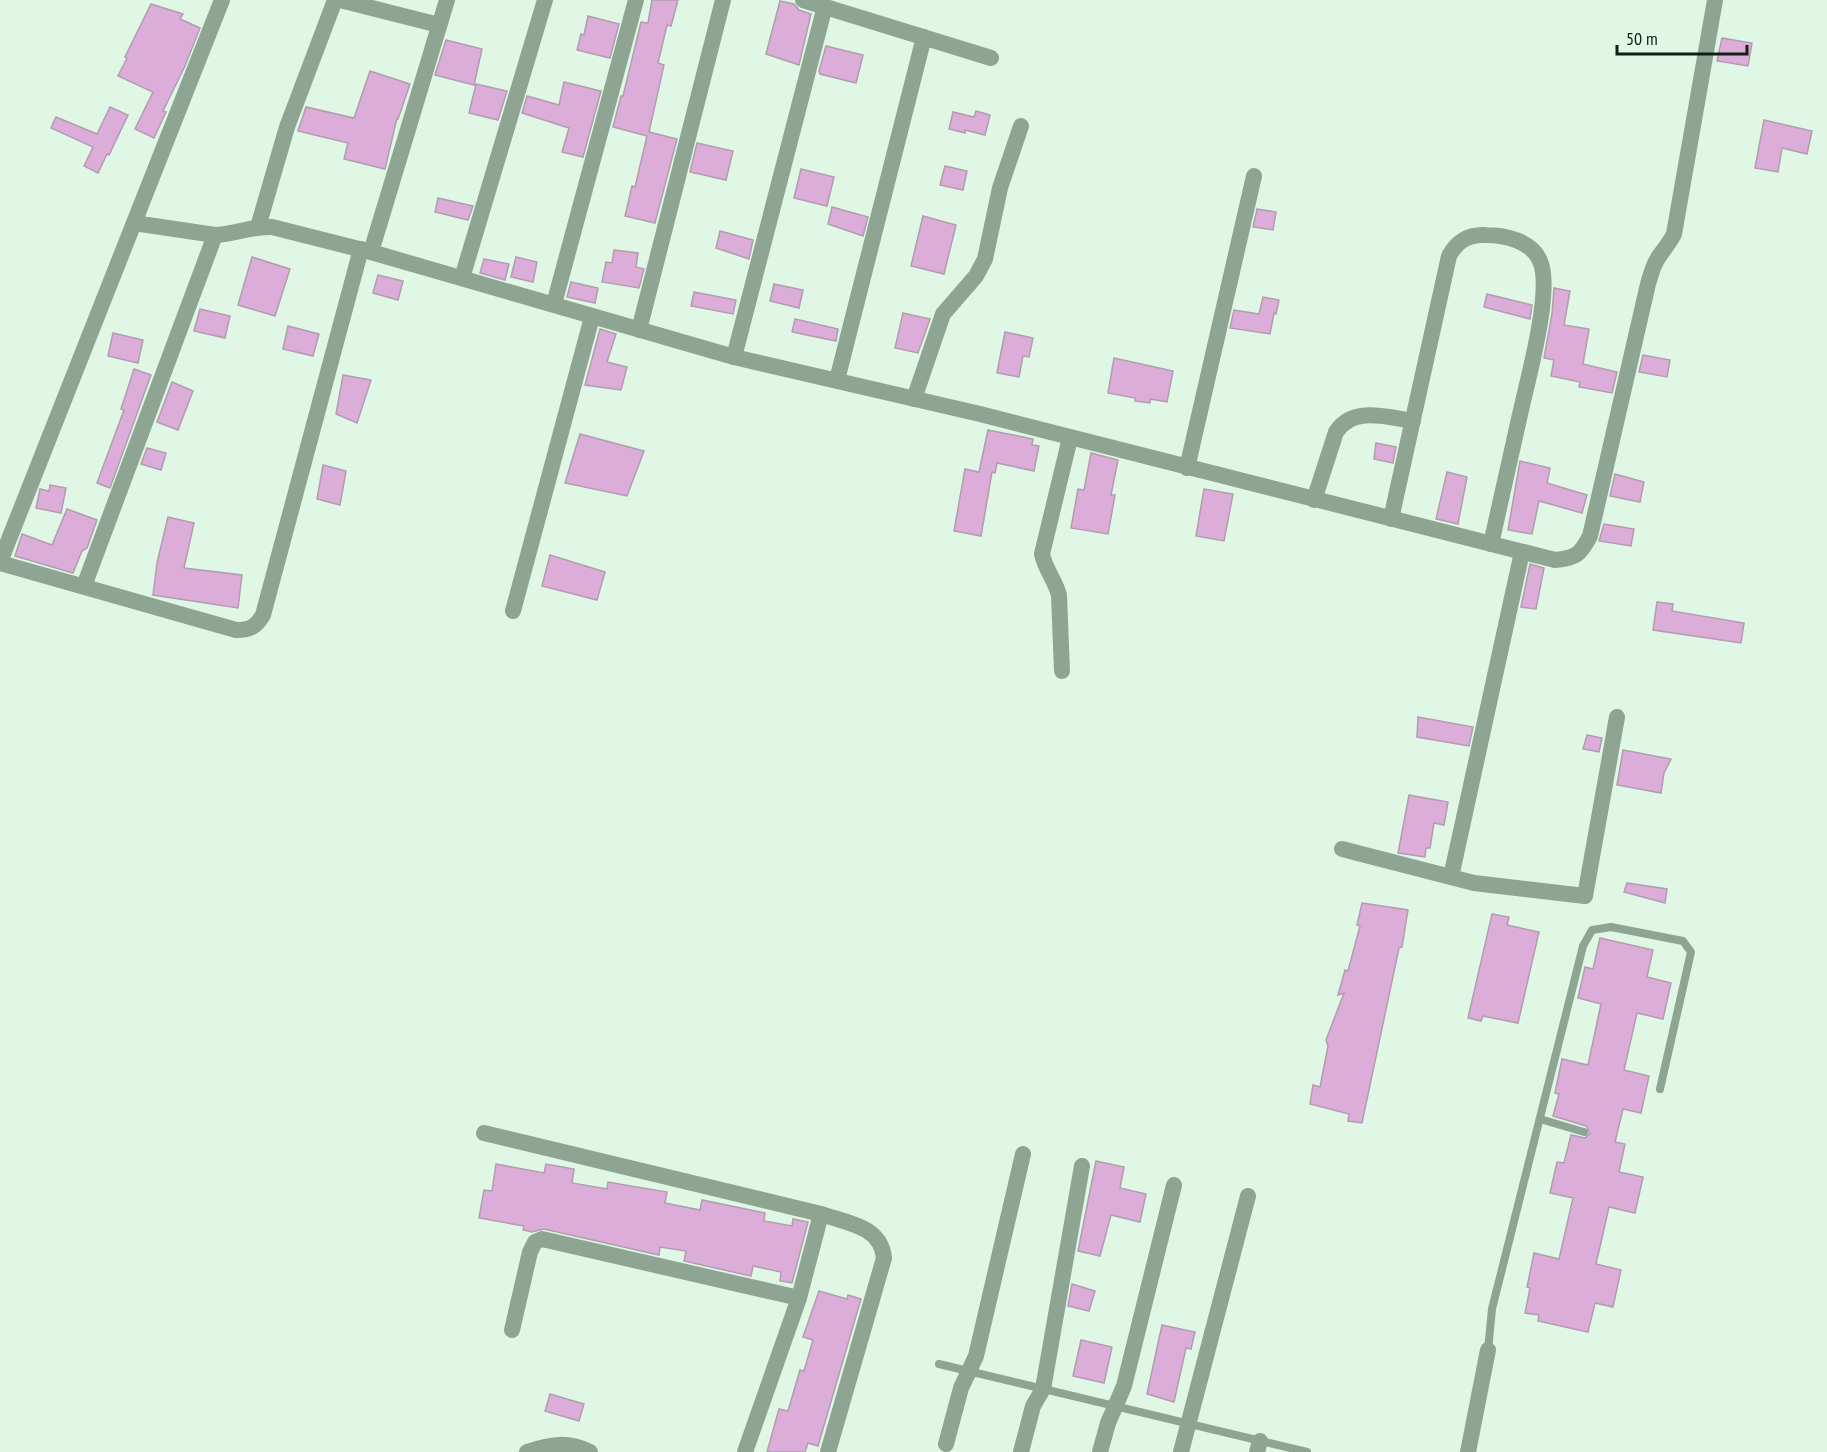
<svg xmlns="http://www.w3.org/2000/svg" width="1827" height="1452" font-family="'PT Sans Narrow',sans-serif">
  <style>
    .building { fill: #dbadd8; stroke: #b19db0; stroke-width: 1.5 }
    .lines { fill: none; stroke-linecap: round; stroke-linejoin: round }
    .service { stroke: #8fa594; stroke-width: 8 }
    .minor { stroke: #8fa594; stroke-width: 16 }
  </style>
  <rect width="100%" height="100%" fill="#dff7e4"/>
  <!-- building -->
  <g class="building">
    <polygon points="652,0 678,0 671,26 667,25 658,63 664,65 649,132 677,139 655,223 625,216 632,186 635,187 647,136 613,127 621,96 623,96 641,22 648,23"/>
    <polygon points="780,1 794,4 799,10 811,14 799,65 766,54"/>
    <polygon points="151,4 183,14 180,19 200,28 185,66 163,111 166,112 154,138 135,129 153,92 118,76 127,58 125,57"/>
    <polygon points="588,16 619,24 610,58 577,50 581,34 584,35"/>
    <polygon points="1722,38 1752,43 1748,66 1717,61"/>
    <polygon points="446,40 482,49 474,85 435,75"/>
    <polygon points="826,46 863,55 856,83 820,74 819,71"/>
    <polygon points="370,71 410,84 398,119 397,118 385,169 344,159 348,143 298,131 306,107 354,118"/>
    <polygon points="564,82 601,91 583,157 562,152 569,128 522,113 527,96 559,105"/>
    <polygon points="476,84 507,91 498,120 469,113"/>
    <polygon points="110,107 128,115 109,155 107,154 98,173 84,166 93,147 51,128 56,117 97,134"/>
    <polygon points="976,111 990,115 985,135 965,130 965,133 949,129 953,112 974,117"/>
    <polygon points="1764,120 1812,131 1807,154 1782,148 1778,172 1755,168"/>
    <polygon points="697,143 733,151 726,180 690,172"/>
    <polygon points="945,166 967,171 963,190 940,185"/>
    <polygon points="801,169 834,177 827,206 794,198"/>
    <polygon points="438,198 473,206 468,220 435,212"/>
    <polygon points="832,207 868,217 863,236 828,224"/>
    <polygon points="1257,209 1276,212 1273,230 1253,227"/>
    <polygon points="923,216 956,225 944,274 911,266"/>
    <polygon points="720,231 753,240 749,259 716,248"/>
    <polygon points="614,250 638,253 636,267 644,269 639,288 602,282 606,262 612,263"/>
    <polygon points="252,257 290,269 275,316 238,305"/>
    <polygon points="516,257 537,262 533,282 511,277"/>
    <polygon points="484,259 509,264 505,280 480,273"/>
    <polygon points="378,275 403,281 398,300 373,293"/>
    <polygon points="571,282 598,288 595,303 567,297"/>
    <polygon points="774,284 803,290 799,308 770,301"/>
    <polygon points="1554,288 1570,291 1564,325 1589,329 1583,364 1617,372 1612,393 1579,387 1580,382 1551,376 1554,360 1544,358 1552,314"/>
    <polygon points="694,292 736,300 733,314 691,306"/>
    <polygon points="1487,294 1532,305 1530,319 1484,307"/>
    <polygon points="1263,297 1279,300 1276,314 1274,313 1270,334 1230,328 1234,310 1259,314"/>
    <polygon points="200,309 230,316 225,338 194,331"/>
    <polygon points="903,313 930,319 918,353 895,348"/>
    <polygon points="795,319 838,329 836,341 792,332"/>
    <polygon points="288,326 319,334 313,356 283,349"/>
    <polygon points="600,329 616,334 607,362 627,367 621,390 585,385"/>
    <polygon points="1005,332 1033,338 1029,357 1023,356 1019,377 997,373"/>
    <polygon points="113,333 143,340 138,363 108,356"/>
    <polygon points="1643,355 1670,360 1667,377 1639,372"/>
    <polygon points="1114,358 1173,371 1167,402 1150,399 1150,403 1135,401 1135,398 1108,393"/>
    <polygon points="134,369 151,375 110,488 97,483 124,410 121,409"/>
    <polygon points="343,375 371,380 357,423 336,414"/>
    <polygon points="172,382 193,391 178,430 157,422"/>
    <polygon points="988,430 1033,439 1032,445 1039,446 1034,471 997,463 995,473 992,472 981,536 954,531 965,469 979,472"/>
    <polygon points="580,434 644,451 627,496 565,483"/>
    <polygon points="1376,443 1396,447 1393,463 1374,459"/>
    <polygon points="147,448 166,453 161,470 141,464"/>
    <polygon points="1091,453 1118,460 1111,495 1115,495 1108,534 1071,528 1078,489 1084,490"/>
    <polygon points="1520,461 1550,468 1547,483 1587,495 1582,513 1539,501 1532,534 1508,530"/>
    <polygon points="323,465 346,471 340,505 317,499"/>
    <polygon points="1447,472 1467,477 1458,524 1436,519"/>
    <polygon points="1615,474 1644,482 1640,502 1610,496"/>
    <polygon points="50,485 66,488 61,513 36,508 40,489 49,491"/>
    <polygon points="1204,489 1233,494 1224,541 1196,536"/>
    <polygon points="67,509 97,520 87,548 82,551 73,573 15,556 22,534 52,545"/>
    <polygon points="168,517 194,523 184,568 242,575 238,608 153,595 157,563"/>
    <polygon points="1604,524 1634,529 1631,546 1599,541"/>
    <polygon points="550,555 605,572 597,600 542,586"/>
    <polygon points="1530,564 1544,568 1536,609 1521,607"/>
    <polygon points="1657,602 1673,604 1672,611 1744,623 1741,643 1653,630"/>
    <polygon points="1418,717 1473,727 1469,746 1417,737"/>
    <polygon points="1587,735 1602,738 1599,752 1583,749"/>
    <polygon points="1623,750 1671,759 1664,773 1661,793 1617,785"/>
    <polygon points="1409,795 1448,802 1444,825 1434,823 1430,848 1426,848 1425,857 1398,853"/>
    <polygon points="1627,883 1667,889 1665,903 1624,892"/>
    <polygon points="1362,903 1408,910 1402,947 1399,948 1362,1123 1348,1121 1349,1114 1310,1104 1313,1085 1320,1087 1328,1046 1326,1040 1344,993 1338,995 1345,970 1348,971 1360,926 1357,925"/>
    <polygon points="1492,914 1509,917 1507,925 1539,932 1518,1023 1483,1016 1481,1021 1468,1018"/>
    <polygon points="1600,938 1653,950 1647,977 1671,983 1663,1019 1637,1013 1624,1070 1649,1076 1641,1113 1623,1109 1615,1142 1625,1144 1619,1172 1643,1177 1635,1213 1609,1207 1596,1264 1621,1270 1613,1307 1595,1303 1588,1332 1538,1321 1539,1315 1525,1313 1530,1288 1527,1287 1534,1253 1559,1259 1573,1198 1550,1193 1557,1162 1564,1163 1571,1135 1585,1138 1590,1133 1586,1126 1553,1116 1559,1094 1555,1093 1562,1059 1588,1065 1601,1004 1578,998 1585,967 1593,969"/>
    <polygon points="1096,1161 1124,1167 1120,1188 1146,1194 1140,1222 1111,1215 1100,1256 1078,1251"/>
    <polygon points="496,1164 544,1173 546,1164 574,1169 572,1183 607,1189 608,1182 667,1192 665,1203 700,1210 702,1200 765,1213 764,1221 792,1226 793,1219 808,1222 792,1283 780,1281 781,1272 753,1266 751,1276 684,1261 686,1251 660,1247 659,1255 544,1229 532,1232 523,1230 524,1226 479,1218 484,1190 492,1191"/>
    <polygon points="1072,1284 1095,1291 1089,1311 1068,1306"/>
    <polygon points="819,1291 847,1299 848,1295 861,1299 818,1446 808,1443 805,1452 767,1452 779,1409 788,1411 800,1370 804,1371 813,1340 803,1337"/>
    <polygon points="1162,1325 1195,1332 1191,1349 1186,1348 1174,1402 1147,1394"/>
    <polygon points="1081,1340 1112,1347 1104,1383 1073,1376"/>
    <polygon points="550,1394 584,1404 579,1421 545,1411"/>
  </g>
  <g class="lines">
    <!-- service -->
    <g class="service">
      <polyline points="1540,1119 1584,1132"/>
      <polyline points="1488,1350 1492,1309 1583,946 1592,930 1611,927 1683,941 1691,952 1660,1089"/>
      <polyline points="939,1364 1307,1452"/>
    </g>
    <!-- minor -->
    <g class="minor">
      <polyline points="340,0 439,25"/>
      <polyline points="803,0 991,58"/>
      <path d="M134 223 215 235C235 234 252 226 272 227L371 252 734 357 980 414 1555 560C1576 558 1580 555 1590 536L1648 284C1651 274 1653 264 1660 255 1665 248 1670 242 1674 234L1715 0"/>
      <polyline points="258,227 287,127 335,0"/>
      <polyline points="371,252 447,0"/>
      <polyline points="462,278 545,0"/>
      <polyline points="554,304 636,0"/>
      <polyline points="639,330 723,0"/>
      <polyline points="734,357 825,6"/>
      <polyline points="837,380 924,37"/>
      <polyline points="914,399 943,314 976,276 985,259 1000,188 1021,126"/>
      <polyline points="1187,468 1254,176"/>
      <path d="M1314 500 1336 432C1353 406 1386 417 1413 421"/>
      <path d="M1391 519 1449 256C1457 241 1468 234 1486 235 1505 235 1532 241 1540 261 1553 289 1528 378 1521 410 1511 455 1501 499 1491 544"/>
      <polyline points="0,562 222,0"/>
      <path d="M0 563 236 630C250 630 256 627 263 615L361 249"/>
      <polyline points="84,586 215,235"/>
      <polyline points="513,611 592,317"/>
      <path d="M1062 671 1059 595C1055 580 1045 569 1042 554L1070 438"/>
      <polyline points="1342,849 1474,883 1585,896 1617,717"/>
      <polyline points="1451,877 1522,552"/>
      <path d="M484 1133 821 1214C847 1223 881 1226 884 1258L828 1452"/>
      <polyline points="512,1330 530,1252 535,1242 542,1239 799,1298"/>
      <polyline points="946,1444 961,1388 976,1356 1023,1154"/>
      <path d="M527 1452C550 1444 568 1441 590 1452"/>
      <polyline points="745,1452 799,1298 821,1214"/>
      <polyline points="1021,1452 1033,1406 1043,1389 1082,1166"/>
      <polyline points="1100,1452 1108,1423 1124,1386 1174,1185"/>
      <polyline points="1181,1452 1248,1196"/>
      <polyline points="1257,1452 1260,1441"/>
      <polyline points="1468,1452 1488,1350"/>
    </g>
  </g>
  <!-- scale -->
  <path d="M1617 45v9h130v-9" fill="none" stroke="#151d17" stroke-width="3"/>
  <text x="1626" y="45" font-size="18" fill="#151d17" stroke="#dff7e4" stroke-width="4.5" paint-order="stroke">50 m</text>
</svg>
